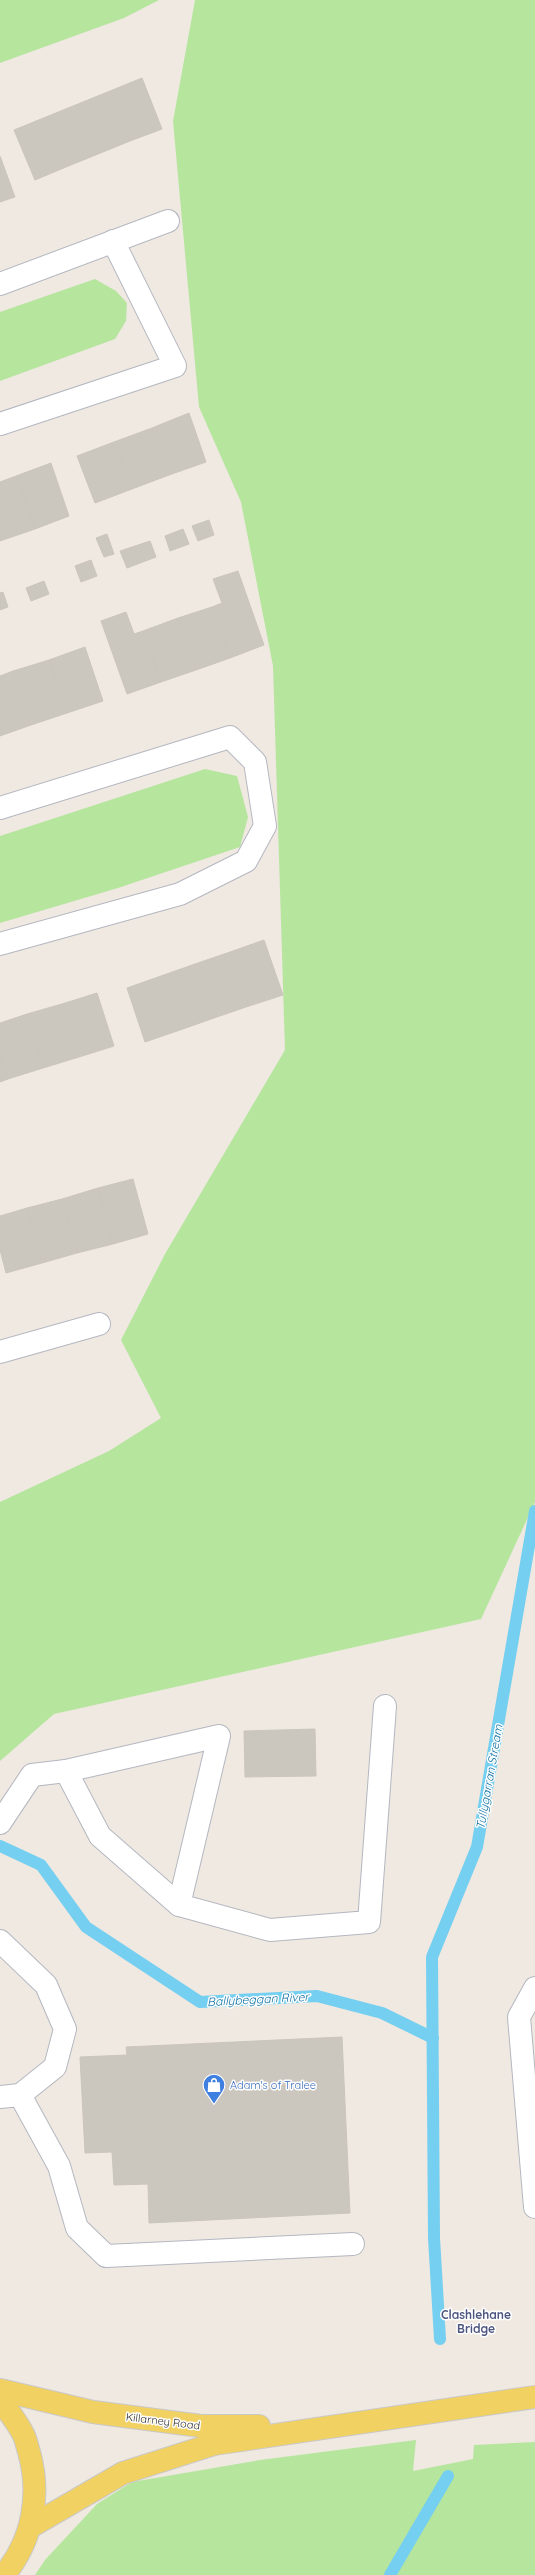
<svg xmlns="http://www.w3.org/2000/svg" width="535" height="2575" font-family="Quicksand,sans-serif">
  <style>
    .green { fill: #b6e59e }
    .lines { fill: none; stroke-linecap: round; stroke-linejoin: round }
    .stream { stroke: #75cff0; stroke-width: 12 }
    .building { fill: #cbc7bf; stroke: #cbc5ba }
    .minor-casing { stroke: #b4b7c1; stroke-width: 24 }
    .major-casing { stroke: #c9c9c9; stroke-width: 24 }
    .minor { stroke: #fff; stroke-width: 22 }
    .major { stroke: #f2d163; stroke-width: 22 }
    .labels { text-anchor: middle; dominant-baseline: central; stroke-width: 3; stroke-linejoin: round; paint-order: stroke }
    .shop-label { font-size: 11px; fill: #366cbe; stroke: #fff; text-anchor: start }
    .street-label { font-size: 11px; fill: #2e2e2e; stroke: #fff }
    .water-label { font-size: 12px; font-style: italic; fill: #0d6fa3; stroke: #fff }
    .neighbourhood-label { font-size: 12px; font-weight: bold; fill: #4d5680; stroke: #fff }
  </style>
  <rect width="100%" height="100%" fill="#efe9e1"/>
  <!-- green -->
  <g class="green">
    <polygon points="0,0 159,0 124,18 0,63"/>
    <polygon points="195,0 535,0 535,1502 481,1619 54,1714 0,1761 0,1502 109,1451 161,1418 121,1340 165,1254 285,1050 273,666 241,502 199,407 173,121"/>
    <polygon points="95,279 116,291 127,303 126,321 115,339 0,381 0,312"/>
    <polygon points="205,769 237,776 248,817 240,847 118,888 0,923 0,836"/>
    <polygon points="416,2440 413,2471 473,2459 474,2445 535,2442 535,2575 35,2575 45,2560 97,2504 132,2482 260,2460"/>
  </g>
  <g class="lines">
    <!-- stream -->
    <g class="stream">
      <polyline points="0,1846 41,1865 86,1927 200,2002 317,1996 382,2013 433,2038"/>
      <polyline points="440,2339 434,2238 432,1957 477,1847 535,1511"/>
      <polyline points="390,2575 448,2476"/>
    </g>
  </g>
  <!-- building -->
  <g class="building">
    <polygon points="142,78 162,129 130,141 110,91"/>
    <polygon points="110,91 130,141 98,154 78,104"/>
    <polygon points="78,104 98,154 66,167 46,117"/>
    <polygon points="46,117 66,167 35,180 14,130"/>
    <polygon points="0,156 15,197 0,202"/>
    <polygon points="189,413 206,462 169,475 152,428"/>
    <polygon points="152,428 169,475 132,489 114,442"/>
    <polygon points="114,442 132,489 95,503 77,456"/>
    <polygon points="51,463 69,516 35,529 16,476"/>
    <polygon points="16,476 35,529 0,541 0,482"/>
    <polygon points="209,520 214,535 198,541 192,526"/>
    <polygon points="183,529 189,544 170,551 165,536"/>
    <polygon points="107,534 114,554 104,557 96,538"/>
    <polygon points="150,541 156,557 127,568 120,551"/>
    <polygon points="91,560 97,576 81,582 75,566"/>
    <polygon points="238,571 264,645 230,658 212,607 222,603 213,579"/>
    <polygon points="44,581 49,594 31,601 26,588"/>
    <polygon points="3,592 8,607 0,610 0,593"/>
    <polygon points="212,607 230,658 196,670 178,618"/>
    <polygon points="126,612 134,634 143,631 161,682 127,694 101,621"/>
    <polygon points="178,618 196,670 161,682 143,631"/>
    <polygon points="85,647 103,701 67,713 49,660"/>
    <polygon points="49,660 67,713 31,725 13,671"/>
    <polygon points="13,671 31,725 0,736 0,676"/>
    <polygon points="264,940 283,995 249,1006 230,952"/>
    <polygon points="230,952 249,1006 214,1018 195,964"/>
    <polygon points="195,964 214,1018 180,1030 161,976"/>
    <polygon points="161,976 180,1030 145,1042 127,988"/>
    <polygon points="97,993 114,1046 79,1057 62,1004"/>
    <polygon points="62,1004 79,1057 43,1068 27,1014"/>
    <polygon points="27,1014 43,1068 8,1079 0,1052 0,1023"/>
    <polygon points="0,1052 8,1079 0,1082"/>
    <polygon points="133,1179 148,1234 113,1244 98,1188"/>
    <polygon points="98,1188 113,1244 77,1253 62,1199"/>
    <polygon points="62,1199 77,1253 42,1263 27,1208"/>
    <polygon points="27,1208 42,1263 6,1273 0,1250 0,1216"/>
    <polygon points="315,1729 316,1776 245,1777 244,1731"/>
    <polygon points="342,2037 350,2213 149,2223 148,2184 114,2185 112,2152 85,2153 80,2057 127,2055 126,2047"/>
  </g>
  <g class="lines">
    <!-- minor casing -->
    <g class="minor-casing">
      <g id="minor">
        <polyline points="0,284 168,221"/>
        <polyline points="0,424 175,366 113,241"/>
        <polyline points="0,808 230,737 255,762 265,826 246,861 180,894 0,944"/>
        <polyline points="0,1352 99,1324"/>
        <polyline points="66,1771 100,1836 179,1905 270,1930 369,1922 385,1706"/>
        <polyline points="0,1823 32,1775 66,1771 219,1736 179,1905"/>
        <polyline points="0,1941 46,1985 65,2029 55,2067 20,2095"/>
        <polyline points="535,1988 519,2017 535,2207"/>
        <polyline points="0,2097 20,2095 59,2166 77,2228 106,2256 353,2244"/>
      </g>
    </g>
    <!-- major casing -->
    <g class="major-casing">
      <g id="major">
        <polyline points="0,2390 93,2412 201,2426 259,2426"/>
        <path d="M0 2399C7 2410 16 2420 22 2432 26 2438 27 2446 29 2452 41 2495 33 2540 4 2575"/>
        <polyline points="30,2527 123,2473 214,2444 535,2397"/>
      </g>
    </g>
    <!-- minor -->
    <use href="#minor" class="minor"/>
    <!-- major -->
    <use href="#major" class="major"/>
  </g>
  <!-- icons -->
  <defs>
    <g id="shop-pin" transform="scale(1.15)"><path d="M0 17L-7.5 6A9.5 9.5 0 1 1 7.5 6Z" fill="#3f7fe0" stroke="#fff"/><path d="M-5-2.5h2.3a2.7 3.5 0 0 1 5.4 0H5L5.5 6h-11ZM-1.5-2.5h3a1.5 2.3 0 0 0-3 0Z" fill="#fff"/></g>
  </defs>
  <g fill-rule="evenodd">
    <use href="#shop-pin" x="214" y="2085"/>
  </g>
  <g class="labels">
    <!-- shop labels -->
    <g class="shop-label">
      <text x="230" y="2085">Adam's of Tralee</text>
    </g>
    <!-- street labels -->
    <g class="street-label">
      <text transform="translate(163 2421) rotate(7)">Killarney Road</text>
    </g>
    <!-- water labels -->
    <g class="water-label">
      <text transform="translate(489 1777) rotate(-80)">Tullygarran Stream</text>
      <text transform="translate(258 1999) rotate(-3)">Ballybeggan River</text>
    </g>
    <!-- neighbourhood labels -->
    <g class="neighbourhood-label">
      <text x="476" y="2314">Clashlehane<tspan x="476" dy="14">Bridge</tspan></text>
    </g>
  </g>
</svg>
